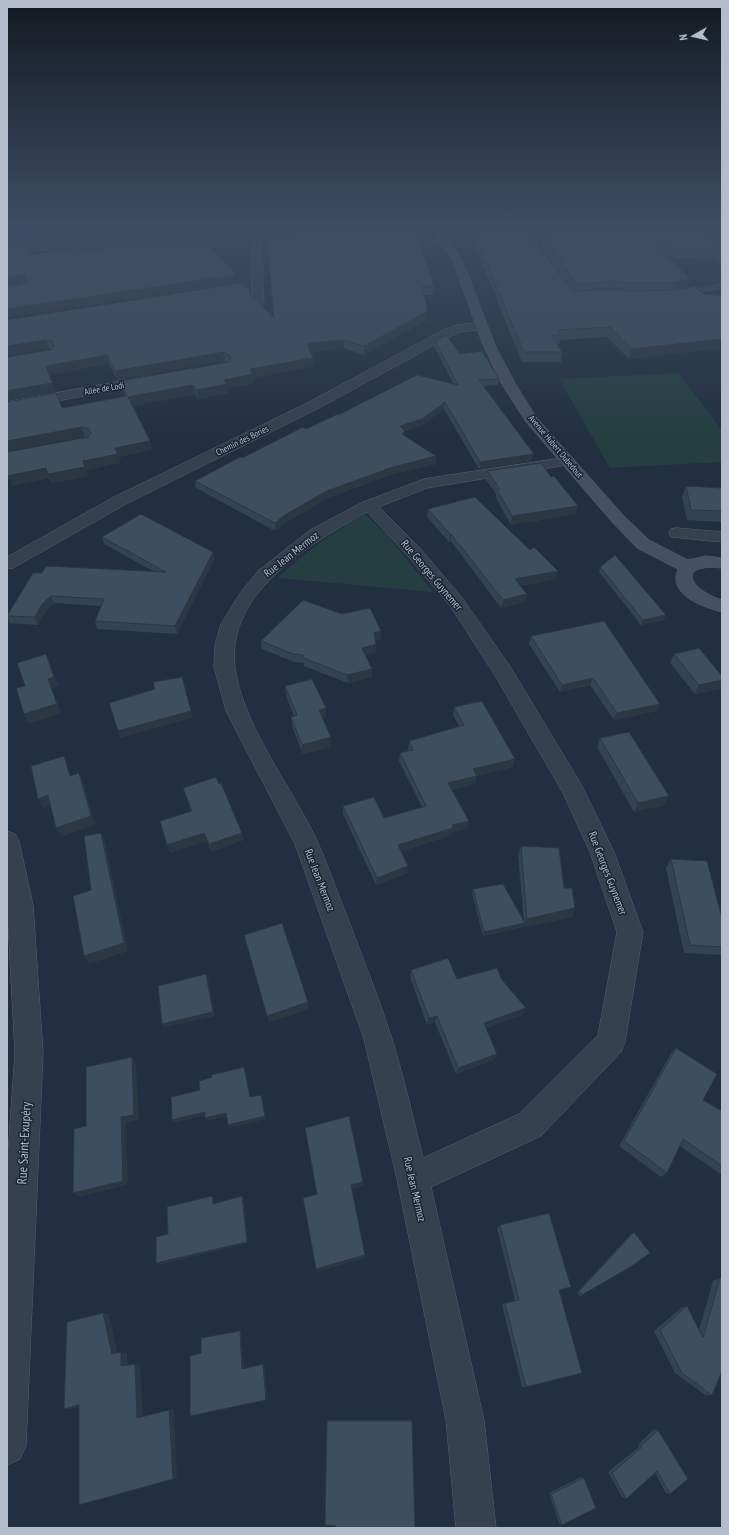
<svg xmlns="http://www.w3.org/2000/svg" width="729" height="1535" font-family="'PT Sans Narrow',sans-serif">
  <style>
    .green { fill: #243e41 }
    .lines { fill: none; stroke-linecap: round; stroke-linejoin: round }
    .service-casing { stroke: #545f6d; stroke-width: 1 }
    .minor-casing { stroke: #545f6d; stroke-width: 1 }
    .secondary-casing { stroke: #545f6d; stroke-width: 1 }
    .service { fill: #36414f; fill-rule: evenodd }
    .minor { fill: #36414f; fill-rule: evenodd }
    .secondary { fill: #445063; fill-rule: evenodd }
    .wall { fill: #344352 }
    .shaded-wall { fill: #2b3742 }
    .building { fill: #3d4e5f; stroke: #2b3742 }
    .labels { text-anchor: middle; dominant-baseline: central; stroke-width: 3; stroke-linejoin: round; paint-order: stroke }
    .far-street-label { font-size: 9px; fill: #b2bcca; stroke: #1b2634 }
    .street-label { font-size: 11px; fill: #b2bcca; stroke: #1b2634 }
    .near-street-label { font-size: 13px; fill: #b2bcca; stroke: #1b2634 }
  </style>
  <rect width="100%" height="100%" fill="#222f40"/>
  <!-- green -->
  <g class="green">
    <polygon points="7,226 203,226 202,242 7,246"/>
    <polygon points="678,373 722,430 722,462 610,468 559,379"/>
    <path d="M365 514 387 535 433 592 278 578C306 551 331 534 365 514Z"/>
  </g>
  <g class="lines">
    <!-- service casing -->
    <g class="service-casing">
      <g id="service">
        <polygon points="527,226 533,226 538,246 533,245"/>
        <polygon points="722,284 722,288 684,295 681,293"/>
      </g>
    </g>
    <!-- minor casing -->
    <g class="minor-casing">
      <g id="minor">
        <polygon points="327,226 337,226 342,233 337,236 261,239 264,304 258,307 252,304 251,239 241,239 240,245 236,246 7,251 7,245 231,240 222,240 217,237 222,234 236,233 330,230"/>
        <path d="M679 227C702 229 722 237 722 263L718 262 702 240 693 235 676 232 674 230Z"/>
        <polygon points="482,322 486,323 488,326 486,329 459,332 451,336 319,408 126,504 13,568 7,569 7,557 114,497 309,402 443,330 457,325"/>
        <polygon points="150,376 157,380 155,383 7,410 7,402"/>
        <path d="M568 457 573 458 575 461 573 464 427 488 379 507 419 547 463 599 511 668 581 784 614 852 643 932 625 1042 621 1052 541 1136 431 1187 484 1420 496 1528H456L446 1420 397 1179 364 1039 295 844 226 711 214 667 215 645 221 624 241 592 258 571 310 530 363 502 424 479ZM367 512 407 555 451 607 496 677 563 793 590 852 617 932 598 1035 519 1114 423 1158C413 1118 404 1078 392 1039 379 998 363 959 348 919 338 894 329 868 318 843 293 787 227 706 235 645 242 583 317 540 367 512Z"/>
        <polygon points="677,528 722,532 722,542 671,537 669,533 671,529"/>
        <polygon points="7,831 15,834 19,841 33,905 43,1053 26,1446 20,1459 7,1465 7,1167 15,1053 7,903"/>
      </g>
    </g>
    <!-- secondary casing -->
    <g class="secondary-casing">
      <path id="secondary" d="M428 226H438L462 259 495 345 515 383 536 417 624 516 649 540 688 560 706 556 722 558V568C675 563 690 590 722 600V612C703 607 667 595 678 569L637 548 612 522 526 422 501 383 483 345 452 259Z"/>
    </g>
    <!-- service -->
    <use href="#service" class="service"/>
    <!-- minor -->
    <use href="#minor" class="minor"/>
    <!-- secondary -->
    <use href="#secondary" class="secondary"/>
  </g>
  <!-- wall -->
  <g class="wall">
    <polygon points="229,226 327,226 327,229 230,232"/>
    <polygon points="338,226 414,226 434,286 434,295 424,295 427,320 364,355 344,348 311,352 313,358 314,366 253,378 254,383 228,388 228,393 198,399 195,394 133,406 150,441 152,450 119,457 120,463 86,470 88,476 51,483 49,478 12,486 10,479 87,437 85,437 7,451 7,402 62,408 125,396 122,390 120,381 227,362 225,361 117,380 109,364 49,374 55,392 7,400 51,349 49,349 7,355 7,320 250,297 274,318 337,230 340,228"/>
    <polygon points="467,226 530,226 535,241 572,291 542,248 536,230 537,226 722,226 722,254 720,247 712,237 700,230 697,229 718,249 715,259 669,258 690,279 688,288 703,294 722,295 722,348 629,359 607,337 560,340 559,344 557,344 562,352 561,362 522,362"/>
    <polygon points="157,245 237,283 7,317 7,286 30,255"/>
    <polygon points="435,341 460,354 499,379 498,385 484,386 532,461 479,469 444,409 421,426 405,431 405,436 436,464 390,475 328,498 285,523 275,531 196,488 195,481 242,458 338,415 453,383 435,348"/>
    <polygon points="487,471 576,514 511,525 496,498 496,494 486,480"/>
    <polygon points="686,486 722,488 722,522 687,520 682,497"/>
    <polygon points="428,509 556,579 520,586 527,594 525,602 501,608 451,541 449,542 427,517"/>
    <polygon points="102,537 213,552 214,560 177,634 97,629 95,621 101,606 54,603 45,612 38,625 10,623 7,616 42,573 153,571 104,544"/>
    <polygon points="600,567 664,620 641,625 599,572"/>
    <polygon points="531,636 657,711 614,720 590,685 560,692 529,644"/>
    <polygon points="381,639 376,640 376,652 365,655 372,677 348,683 304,666 304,663 294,662 262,649 261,641"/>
    <polygon points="674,654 722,676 722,684 720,689 695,694 670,663"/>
    <polygon points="285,686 326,708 326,718 322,719 331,747 303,754 292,726 291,717 294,716 286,696"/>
    <polygon points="454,707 513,767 476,776 475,784 452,790 468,828 452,832 452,835 401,851 408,873 376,885 343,814 343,806 384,818 422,807 399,761 400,753 409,751 408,750 409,741 459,726 453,715"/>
    <polygon points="600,738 669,796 664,805 634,812 597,747"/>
    <polygon points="219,784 242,833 243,840 211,852 207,841 170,853 191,811 183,788"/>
    <polygon points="521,846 564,888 575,908 572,917 524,927 524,924 523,927 483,936 472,893 473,889 524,922 518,855"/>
    <polygon points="671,859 722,918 722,955 684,953 666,868"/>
    <polygon points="411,970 457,979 502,980 523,1015 486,1028 494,1060 456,1074 435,1022 427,1025 410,977"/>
    <polygon points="676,1048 703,1100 722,1111 722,1175 680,1146 667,1173 661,1177 619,1146 671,1053"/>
    <polygon points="500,1225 566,1289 559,1291 526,1387 522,1387 502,1305 505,1303 515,1301 497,1228"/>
    <polygon points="634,1232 582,1295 580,1296 577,1292 631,1234"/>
    <polygon points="720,1278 712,1395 705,1395 675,1373 654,1331 681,1308 687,1306 699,1330 713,1281"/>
    <polygon points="328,1420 411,1420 412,1421 327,1421"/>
    <polygon points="654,1429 658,1430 670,1494 666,1493 655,1473 626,1499 622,1497 608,1472 639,1447 638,1445"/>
    <polygon points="581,1477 584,1478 562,1525 559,1523 549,1493"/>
  </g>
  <!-- shaded-wall -->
  <g class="shaded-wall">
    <polygon points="25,274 28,283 7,286 7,278"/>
    <polygon points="236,275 237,283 7,317 7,309"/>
    <polygon points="690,279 687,290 673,292 676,282"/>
    <polygon points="428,311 427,320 364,355 364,346"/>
    <polygon points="722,339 722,348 629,359 631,349"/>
    <polygon points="46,340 49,349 7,355 7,346"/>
    <polygon points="343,340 344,348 307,352 307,343"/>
    <polygon points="224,352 225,361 117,380 115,371"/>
    <polygon points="107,355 109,364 49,375 46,366"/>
    <polygon points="313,358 314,366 253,378 254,383 228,388 228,393 198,399 197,390 250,369"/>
    <polygon points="52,383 55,392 7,400 7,391"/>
    <polygon points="193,385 195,394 130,407 128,397"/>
    <polygon points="445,402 444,409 421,426 405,431 405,438 400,433 400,426"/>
    <polygon points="82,427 85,437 7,451 7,441"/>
    <polygon points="150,441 152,450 119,457 120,463 86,470 88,476 51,483 48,474 115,448"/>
    <polygon points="534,454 532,461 479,469 480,462"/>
    <polygon points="436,456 436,464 390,475 328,498 285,523 275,531 275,523 285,515 327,491 390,468"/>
    <polygon points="46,468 49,478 12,486 10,479 7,480 7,471"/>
    <polygon points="578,506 576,514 511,525 512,516"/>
    <polygon points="450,534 451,534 451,541 449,542"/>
    <polygon points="213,552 214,560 177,634 175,626"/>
    <polygon points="558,571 556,579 513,587 515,579"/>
    <polygon points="527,594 525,602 501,608 503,600"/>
    <polygon points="51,596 54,603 45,612 38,625 35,617 42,604"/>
    <polygon points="666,615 664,620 641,625 643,620"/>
    <polygon points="381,631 381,639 374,641 374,633"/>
    <polygon points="376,644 376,652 362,656 362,648"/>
    <polygon points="46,654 59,686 52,689 61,713 29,724 24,714 48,679"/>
    <polygon points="372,669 372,677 348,683 347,675"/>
    <polygon points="593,678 590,685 560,692 562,685"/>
    <polygon points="722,680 722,684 720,689 695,694 699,685"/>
    <polygon points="660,704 657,711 614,720 617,713"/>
    <polygon points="326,708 326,718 319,719 319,710"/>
    <polygon points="191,711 192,718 120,738 118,731"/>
    <polygon points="331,737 331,747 303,754 302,745"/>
    <polygon points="64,756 68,765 74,785 70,776"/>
    <polygon points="515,759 513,767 472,777 473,769"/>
    <polygon points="79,773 83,782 95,825 61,837 56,828"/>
    <polygon points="477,776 475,784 447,791 448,783"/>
    <polygon points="48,795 53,805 43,808 38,799"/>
    <polygon points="669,796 664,805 634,812 638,803"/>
    <polygon points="469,821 468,828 452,832 452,835 398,853 398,845 452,825"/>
    <polygon points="101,833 105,842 128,951 89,964 84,956"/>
    <polygon points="204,833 207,841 170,853 167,845"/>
    <polygon points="242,833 243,840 211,852 209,844"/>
    <polygon points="408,866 408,873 376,885 377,878"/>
    <polygon points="575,908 572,917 524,927 527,919"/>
    <polygon points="525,923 523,927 483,936 484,932"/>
    <polygon points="206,974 208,978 215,1016 164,1028 162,1024"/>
    <polygon points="308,1002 309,1009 269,1023 267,1016"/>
    <polygon points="526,1008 523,1015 482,1029 484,1023"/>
    <polygon points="437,1016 435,1022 427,1025 429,1018"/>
    <polygon points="497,1054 494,1060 456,1074 458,1068"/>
    <polygon points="132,1057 136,1064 139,1120 126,1123 128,1185 79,1197 73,1193"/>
    <polygon points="244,1067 245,1070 251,1100 250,1097"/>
    <polygon points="261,1095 266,1119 229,1128 228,1125"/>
    <polygon points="205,1112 207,1115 174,1123 172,1120"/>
    <polygon points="226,1113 227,1116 207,1121 205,1118"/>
    <polygon points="363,1182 364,1186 351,1189 351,1185"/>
    <polygon points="212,1196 214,1198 214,1206 213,1204"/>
    <polygon points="242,1196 244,1198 248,1243 159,1265 156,1263"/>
    <polygon points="365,1255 365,1258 317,1272 316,1269"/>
    <polygon points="571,1287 566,1289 554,1293 559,1290"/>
    <polygon points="103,1313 109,1314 118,1355 112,1354"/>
    <polygon points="240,1331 241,1332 244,1369 242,1369"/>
    <polygon points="121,1352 127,1353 127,1367 121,1366"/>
    <polygon points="135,1364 140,1364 143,1418 137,1418"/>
    <polygon points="263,1364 264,1365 268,1400 266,1400"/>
    <polygon points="79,1405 86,1405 71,1409 64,1409"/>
    <polygon points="174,1409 177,1477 173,1479 169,1410"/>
  </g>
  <!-- building -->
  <g class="building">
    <polygon points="342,226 414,226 434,286 422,287 428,311 364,346 343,340 307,343 313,358 250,369 253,374 224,380 227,384 197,390 193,385 128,397 150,441 115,448 118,454 83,461 85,467 48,474 46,468 8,476 7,471 7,452 88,437 91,434 89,429 82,427 7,441 7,402 56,393 62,408 127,396 120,381 229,362 231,357 224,352 115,371 107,355 46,366 52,383 7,391 7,357 51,350 54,346 52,341 46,340 7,346 7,320 242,283 250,291 250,297 257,300 274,319 266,233 337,230"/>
    <polygon points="471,226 530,226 535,241 572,291 614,289 626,291 676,290 696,286 703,294 722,295 722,339 631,349 610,327 557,330 560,335 551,335 562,352 524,352"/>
    <polygon points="539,226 689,226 703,231 718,249 659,248 690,279 676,282 627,283 614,281 577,284 544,238"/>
    <polygon points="710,226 722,226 722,237 715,228"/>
    <polygon points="205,240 236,275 7,309 7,287 30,282 32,278 25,274 7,278 7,248 27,245 30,255 81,248 82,251 153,242 157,245"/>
    <polygon points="446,335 460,354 482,351 499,379 479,380 534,454 480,462 445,402 422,419 400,426 405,431 402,434 436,456 390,468 327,491 285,515 275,523 195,481 240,457 242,458 303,427 306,429 338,414 338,415 417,375 458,385 435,341"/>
    <polygon points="541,463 551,477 554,476 578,506 512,516 497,490 500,489 487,471"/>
    <polygon points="686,486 722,488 722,511 691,510"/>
    <polygon points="475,497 530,550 534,547 558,571 515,579 527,594 503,600 451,534 450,534 428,509"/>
    <polygon points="141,514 213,552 175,626 95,621 104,599 51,596 42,604 35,617 7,616 33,573 42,573 46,566 166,572 102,537"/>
    <polygon points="615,555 666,615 643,620 600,567"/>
    <polygon points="303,600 342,614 370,608 381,631 374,633 376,644 362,648 372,669 347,675 304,658 303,655 293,654 261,641"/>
    <polygon points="604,621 660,704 617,713 593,678 562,685 531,636"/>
    <polygon points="699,648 722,676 722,680 699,685 674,654"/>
    <polygon points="46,654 54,677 48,679 57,704 24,714 16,688 25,686 17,663"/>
    <polygon points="182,677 191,711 118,731 109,703 155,689 153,682"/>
    <polygon points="312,679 326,708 319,710 331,737 302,745 291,717 297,715 285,686"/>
    <polygon points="482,701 515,759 473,769 477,776 448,783 469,821 452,825 453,828 398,845 408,866 377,878 343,806 374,797 384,818 426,806 400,753 413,750 409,741 464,725 454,707"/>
    <polygon points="629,732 669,796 638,803 600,738"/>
    <polygon points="64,756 70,776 79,773 91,816 56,828 48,795 38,799 31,766"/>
    <polygon points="216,777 219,784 221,783 242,833 209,844 204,833 167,845 160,821 192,811 183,788"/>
    <polygon points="101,833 124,943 84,956 73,896 91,890 84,836"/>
    <polygon points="521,846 559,848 564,888 572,888 575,908 527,919"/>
    <polygon points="671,859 707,861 722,918 722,947 690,945"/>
    <polygon points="503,884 525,923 484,932 473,889"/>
    <polygon points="282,923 308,1002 267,1016 244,935"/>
    <polygon points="448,958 457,979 497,968 502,980 526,1008 484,1023 497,1054 458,1068 437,1016 429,1018 411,970"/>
    <polygon points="206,974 213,1012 162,1024 158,986"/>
    <polygon points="676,1048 717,1074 703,1100 722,1111 722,1166 683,1139 667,1173 624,1141"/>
    <polygon points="132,1057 134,1115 121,1117 123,1181 73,1193 74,1129 86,1126 86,1067"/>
    <polygon points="244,1067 250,1097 261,1095 265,1116 228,1125 226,1113 205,1118 205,1112 172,1120 171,1097 200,1090 199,1081 212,1077 211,1075"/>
    <polygon points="349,1116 363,1182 351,1185 365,1255 316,1269 303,1198 317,1194 305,1128"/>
    <polygon points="212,1196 213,1204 242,1196 247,1242 156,1263 156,1237 168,1234 167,1207"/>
    <polygon points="549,1213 571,1287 559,1290 582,1373 526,1387 505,1303 519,1300 500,1225"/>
    <polygon points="634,1232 650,1253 632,1266 582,1295 579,1291"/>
    <polygon points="720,1278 722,1280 722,1371 712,1395 682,1373 660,1330 687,1306 703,1338"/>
    <polygon points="103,1313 112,1354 121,1352 121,1366 135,1364 137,1418 169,1410 173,1479 79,1505 79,1405 64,1409 67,1322"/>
    <polygon points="240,1331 242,1369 263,1364 266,1400 190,1416 190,1356 201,1353 201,1338"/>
    <polygon points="327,1421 412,1421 415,1528 336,1528 336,1526 325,1525"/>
    <polygon points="658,1430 688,1479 670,1494 657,1471 626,1499 612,1473 642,1447 641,1446"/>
    <polygon points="584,1478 596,1508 562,1525 551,1494"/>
  </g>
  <!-- sky -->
  <linearGradient id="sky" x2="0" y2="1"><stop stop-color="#131a23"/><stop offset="0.51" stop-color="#3e4d64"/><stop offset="1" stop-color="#3e4d64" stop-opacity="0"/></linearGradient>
  <rect width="729" height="441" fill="url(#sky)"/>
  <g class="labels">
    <!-- far-street labels -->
    <g class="far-street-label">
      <text transform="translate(104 388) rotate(-10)">Allée de Lodi</text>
      <text transform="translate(242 440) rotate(-26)">Chemin des Bories</text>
      <text transform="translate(556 446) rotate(50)">Avenue Hubert Dubedout</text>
    </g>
    <!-- street labels -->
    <g class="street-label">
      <text transform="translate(291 554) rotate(-38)">Rue Jean Mermoz</text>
      <text transform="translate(432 575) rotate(50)">Rue Georges Guynemer</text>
      <text transform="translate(608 873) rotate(69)">Rue Georges Guynemer</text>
      <text transform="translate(320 880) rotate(69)">Rue Jean Mermoz</text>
      <text transform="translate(415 1189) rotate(77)">Rue Jean Mermoz</text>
    </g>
    <!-- near-street labels -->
    <g class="near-street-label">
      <text transform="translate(24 1143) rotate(-87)">Rue Saint-Exupéry</text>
    </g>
  </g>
  <!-- border -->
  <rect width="729" height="1535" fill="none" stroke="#b2bcca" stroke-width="16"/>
  <!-- north arrow -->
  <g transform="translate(693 36) rotate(262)" stroke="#1b2634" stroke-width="3" paint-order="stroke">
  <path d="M0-3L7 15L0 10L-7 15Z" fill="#b2bcca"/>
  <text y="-6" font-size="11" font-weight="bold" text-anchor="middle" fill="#b2bcca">N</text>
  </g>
</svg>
